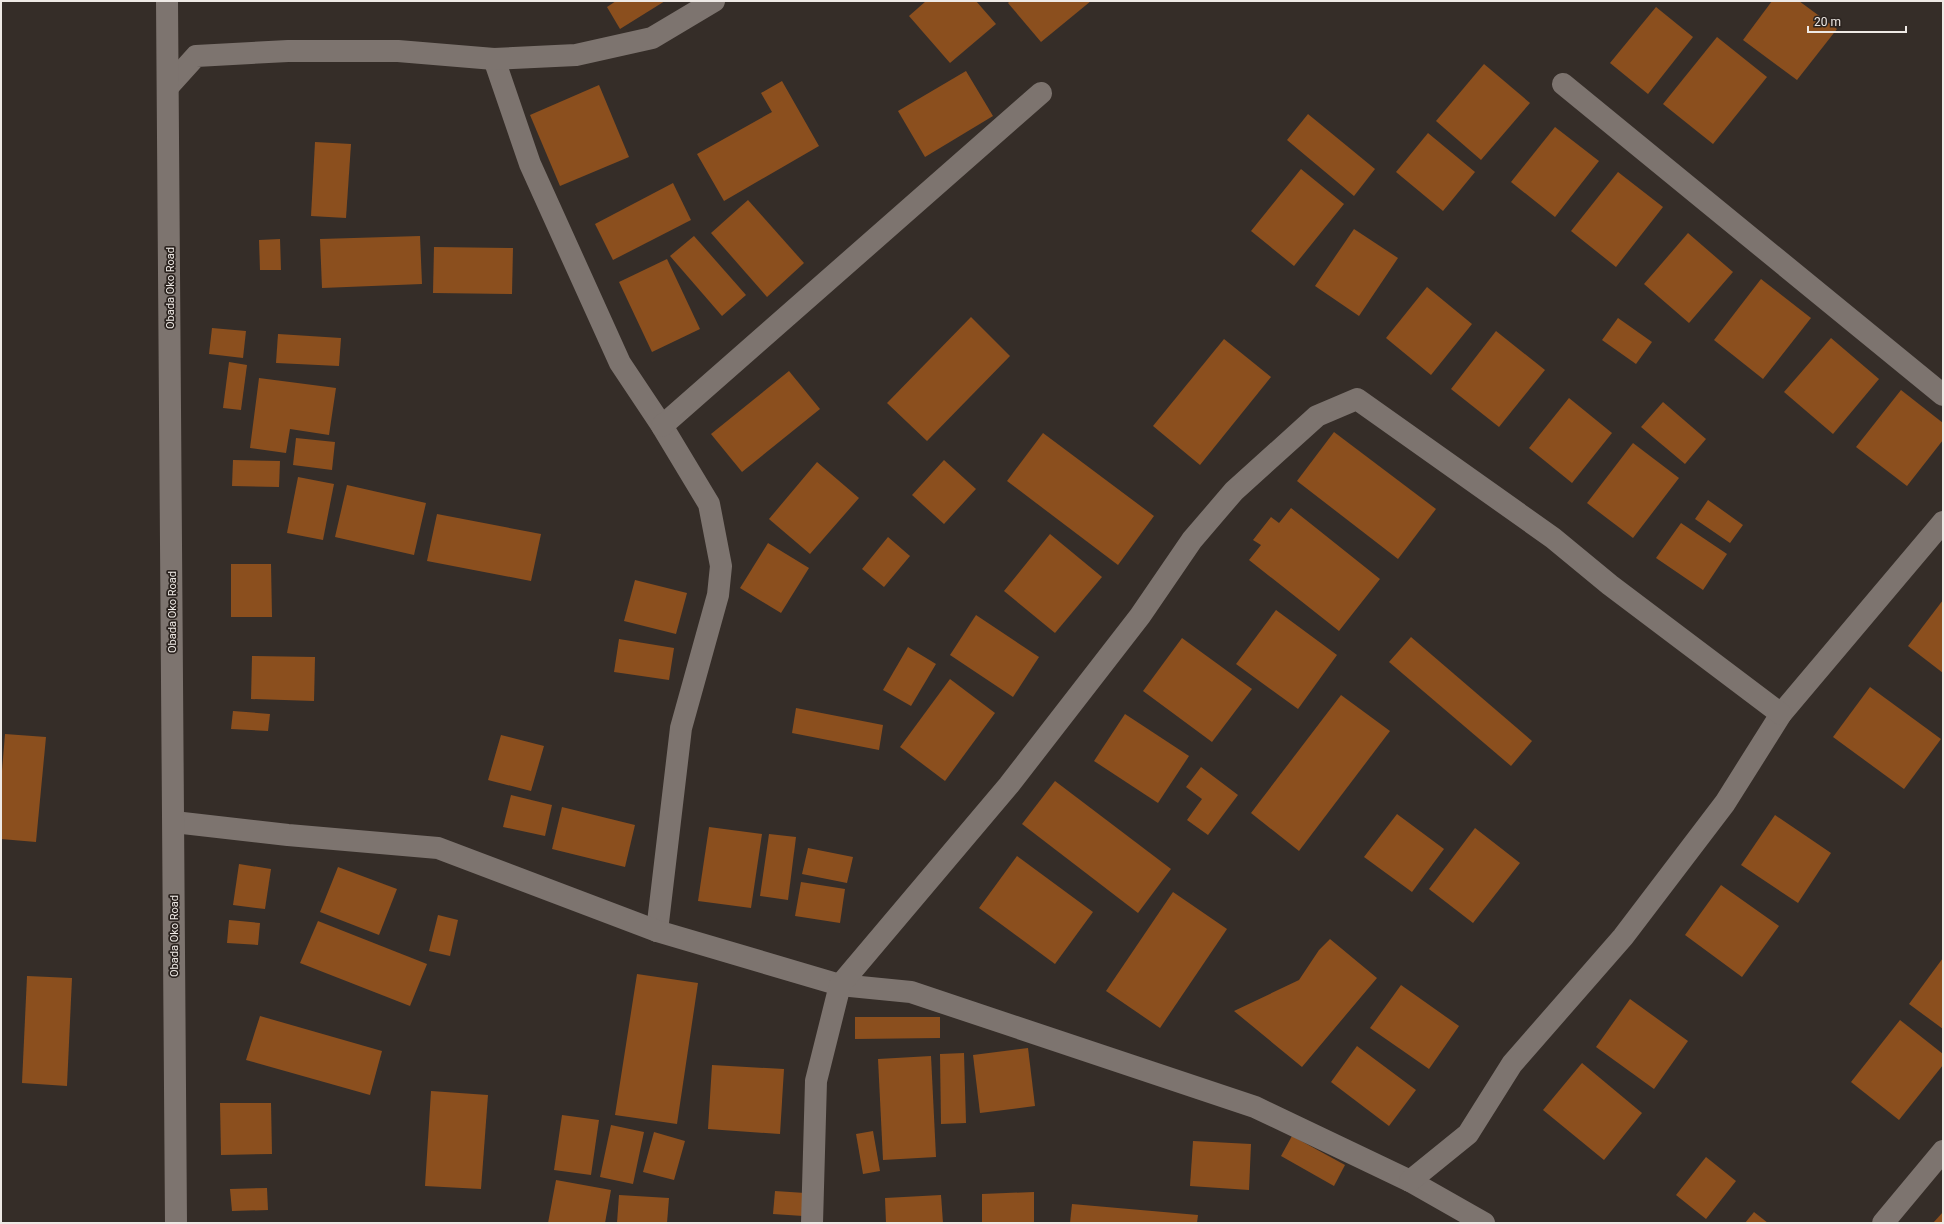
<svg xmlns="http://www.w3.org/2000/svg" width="1944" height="1224" font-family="Roboto,sans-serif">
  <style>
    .building { fill: #8b4f1e }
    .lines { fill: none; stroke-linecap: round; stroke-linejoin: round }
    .street { stroke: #7d746f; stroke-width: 22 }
    .secondary { stroke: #7d746f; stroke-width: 22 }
    .labels { text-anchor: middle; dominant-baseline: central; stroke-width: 3.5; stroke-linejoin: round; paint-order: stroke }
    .street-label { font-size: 11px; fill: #eee9e5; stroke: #2b231f }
  </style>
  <rect width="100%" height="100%" fill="#352d28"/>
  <!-- building -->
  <g class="building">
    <polygon points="616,1 665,1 620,29 607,7"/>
    <polygon points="926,1 976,1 996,24 950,63 909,16"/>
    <polygon points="1010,1 1091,1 1041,42 1008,3"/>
    <polygon points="1772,1 1799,1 1837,29 1797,80 1743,40"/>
    <polygon points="1656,7 1693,37 1648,94 1610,63"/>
    <polygon points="1717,37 1767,77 1713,144 1663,104"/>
    <polygon points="1484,64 1530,103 1481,160 1436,121"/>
    <polygon points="966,71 993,116 925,157 898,111"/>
    <polygon points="782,81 819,146 724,201 697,154 772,112 761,93"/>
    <polygon points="599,85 629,157 560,186 530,115"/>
    <polygon points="1308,114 1375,169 1354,196 1287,140"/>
    <polygon points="1555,127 1599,161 1555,217 1511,182"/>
    <polygon points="1428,133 1475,172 1443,211 1396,172"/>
    <polygon points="315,142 351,144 346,218 311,216"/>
    <polygon points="1301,169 1344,204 1294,266 1251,231"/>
    <polygon points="1618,172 1663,207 1616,267 1571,231"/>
    <polygon points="673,183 691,220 613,260 595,224"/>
    <polygon points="748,200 804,263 767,297 711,233"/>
    <polygon points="1354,229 1398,258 1359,316 1315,286"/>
    <polygon points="1688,233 1733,272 1689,323 1644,284"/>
    <polygon points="420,236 422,284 322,288 320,239"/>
    <polygon points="694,236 746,295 722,316 670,256"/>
    <polygon points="280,239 281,270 260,270 259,240"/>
    <polygon points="434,247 513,248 512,294 433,293"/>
    <polygon points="667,259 700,329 652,352 619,282"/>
    <polygon points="1761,279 1811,318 1763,379 1714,340"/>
    <polygon points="1427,287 1472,324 1431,375 1386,338"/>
    <polygon points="971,317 1010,356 927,441 887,403"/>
    <polygon points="1618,318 1652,342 1636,364 1602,340"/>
    <polygon points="212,328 246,331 243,358 209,354"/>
    <polygon points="1496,331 1545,370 1499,427 1451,389"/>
    <polygon points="278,334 341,338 339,366 276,363"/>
    <polygon points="1831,338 1879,379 1833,434 1784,392"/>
    <polygon points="1224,339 1271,377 1200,465 1153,426"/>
    <polygon points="229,362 247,365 241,410 223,408"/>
    <polygon points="789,371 820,409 742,472 711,434"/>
    <polygon points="259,378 336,388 329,435 290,429 286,453 250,448"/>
    <polygon points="1901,390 1943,423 1943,440 1907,486 1856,447"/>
    <polygon points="1569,398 1612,433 1572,483 1529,448"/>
    <polygon points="1663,402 1706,439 1685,464 1641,427"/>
    <polygon points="1334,432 1436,509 1398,559 1297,481"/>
    <polygon points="1043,433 1154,516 1118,565 1007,481"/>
    <polygon points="296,438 335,442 332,470 293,465"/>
    <polygon points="1633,443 1679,478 1633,538 1587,503"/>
    <polygon points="233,460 280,461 279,487 232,486"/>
    <polygon points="944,460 976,489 944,524 912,495"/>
    <polygon points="817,462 859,498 810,554 769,519"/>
    <polygon points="298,477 334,484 323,540 287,533"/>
    <polygon points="347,485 426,503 414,555 335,537"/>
    <polygon points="1708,500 1743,525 1730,543 1695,519"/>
    <polygon points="1291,508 1380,579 1339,631 1249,560 1261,545 1253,540 1271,517 1279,523"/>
    <polygon points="437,514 541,534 531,581 427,561"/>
    <polygon points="1681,523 1727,554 1703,590 1656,558"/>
    <polygon points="1050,534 1102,577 1055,633 1004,591"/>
    <polygon points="888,537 910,556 884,587 862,569"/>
    <polygon points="768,543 809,568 781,613 740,588"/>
    <polygon points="231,564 271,564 272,617 231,617"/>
    <polygon points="635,580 687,593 676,634 624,621"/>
    <polygon points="1943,600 1943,673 1908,646"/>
    <polygon points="1276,610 1337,655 1298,709 1236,664"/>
    <polygon points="976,615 1039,657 1013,697 950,655"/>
    <polygon points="1411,637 1532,741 1511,766 1389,662"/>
    <polygon points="1182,638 1252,689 1212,742 1143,691"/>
    <polygon points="619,639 674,648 669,680 614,672"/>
    <polygon points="908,647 936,664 911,706 883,690"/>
    <polygon points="252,656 315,657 314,701 251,699"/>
    <polygon points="950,679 995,713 945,781 900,747"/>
    <polygon points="1870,687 1941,739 1904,789 1833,737"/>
    <polygon points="1341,695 1390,731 1299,851 1251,813"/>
    <polygon points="796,708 883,725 879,750 792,733"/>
    <polygon points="233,711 270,714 268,731 231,729"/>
    <polygon points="1125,714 1189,756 1158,803 1094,761"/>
    <polygon points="5,734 46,737 36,842 1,839 1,783"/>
    <polygon points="501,735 544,746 531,791 488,780"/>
    <polygon points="1201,767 1238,795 1208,835 1187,820 1202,799 1186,787"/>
    <polygon points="1055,781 1171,869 1138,913 1022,824"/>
    <polygon points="511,795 552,805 545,836 503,827"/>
    <polygon points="562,807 635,825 625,867 552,849"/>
    <polygon points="1397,814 1444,849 1412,892 1364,857"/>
    <polygon points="1775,815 1831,853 1798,903 1741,865"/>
    <polygon points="709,827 762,834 751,908 698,901"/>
    <polygon points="1475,828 1520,863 1473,923 1429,889"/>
    <polygon points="769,834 796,837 788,900 760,896"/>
    <polygon points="808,848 853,857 847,883 802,874"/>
    <polygon points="1017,856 1093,912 1055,964 979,908"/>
    <polygon points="239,864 271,869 265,909 233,905"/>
    <polygon points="338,867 397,889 379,935 320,912"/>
    <polygon points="801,882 845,889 840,923 795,916"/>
    <polygon points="1721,885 1779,926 1742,977 1685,935"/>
    <polygon points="1173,892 1227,929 1160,1028 1106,991"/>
    <polygon points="438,915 458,920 450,956 429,951"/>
    <polygon points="229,920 260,923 258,945 227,943"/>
    <polygon points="318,921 427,964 410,1006 300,963"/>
    <polygon points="1330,939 1377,978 1302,1067 1234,1011 1299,980 1319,950"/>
    <polygon points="1943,958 1943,1029 1909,1004"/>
    <polygon points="637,974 698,983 677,1124 615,1115"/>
    <polygon points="27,976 72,978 67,1086 22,1083"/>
    <polygon points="1401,985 1459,1026 1429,1069 1370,1028"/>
    <polygon points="1630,999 1688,1041 1654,1089 1596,1047"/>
    <polygon points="260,1016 382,1051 370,1095 246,1060"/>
    <polygon points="855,1017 940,1017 940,1038 855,1039"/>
    <polygon points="1900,1020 1943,1054 1943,1065 1899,1120 1851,1082"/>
    <polygon points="1357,1046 1416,1090 1389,1126 1331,1082"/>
    <polygon points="1028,1048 1035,1106 980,1113 973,1055"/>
    <polygon points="964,1053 966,1123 941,1124 940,1054"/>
    <polygon points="931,1056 936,1157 883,1160 878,1059"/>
    <polygon points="1582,1063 1642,1113 1604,1160 1543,1110"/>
    <polygon points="712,1065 784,1069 780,1134 708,1129"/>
    <polygon points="431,1091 488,1095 481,1189 425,1186"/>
    <polygon points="220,1103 271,1103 272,1154 221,1155"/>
    <polygon points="562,1115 599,1120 591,1175 554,1170"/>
    <polygon points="611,1125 644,1132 633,1184 600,1177"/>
    <polygon points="873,1131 880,1171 863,1174 856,1134"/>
    <polygon points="654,1132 685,1141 674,1180 643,1172"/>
    <polygon points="1292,1136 1345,1165 1334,1186 1281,1156"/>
    <polygon points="1193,1141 1251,1144 1249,1190 1190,1186"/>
    <polygon points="1706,1157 1736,1181 1706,1219 1676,1195"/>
    <polygon points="556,1180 611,1190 605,1223 548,1223"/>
    <polygon points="267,1188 268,1210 232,1211 230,1189"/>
    <polygon points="775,1191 805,1193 803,1216 773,1214"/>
    <polygon points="1034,1192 1034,1223 982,1223 982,1194"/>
    <polygon points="619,1195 669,1198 667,1223 617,1223"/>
    <polygon points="941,1195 943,1223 886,1223 885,1198"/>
    <polygon points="1072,1204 1198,1215 1197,1223 1070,1223"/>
    <polygon points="1754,1212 1768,1223 1745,1223"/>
    <polygon points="1943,1212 1943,1223 1933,1223"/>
  </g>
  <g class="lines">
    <!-- street -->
    <g class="street">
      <polyline points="494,59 530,164 620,363 662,426 709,504 721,566 718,595 681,728 657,931"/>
      <polyline points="1563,84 1943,395"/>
      <polyline points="168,87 196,56 288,51 398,51 494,59 576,55 652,38 714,1"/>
      <polyline points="662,426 1041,93"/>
      <polyline points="174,822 288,835 438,848 657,931 840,985 911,992 1255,1107 1410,1181 1484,1223"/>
      <polyline points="1410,1181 1468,1134 1512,1064 1623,937 1725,803 1781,714 1943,522"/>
      <polyline points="812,1223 816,1081 840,985 1009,785 1140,616 1192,540 1234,491 1317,416 1357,399 1553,538 1610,585 1781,714"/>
      <polyline points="1883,1223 1943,1151"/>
    </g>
    <!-- secondary -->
    <polyline class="secondary" points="167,1 176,1223"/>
  </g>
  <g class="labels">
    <!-- street labels -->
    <g class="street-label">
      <text transform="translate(170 288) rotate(-90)">Obada Oko Road</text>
      <text transform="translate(172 612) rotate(-90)">Obada Oko Road</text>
      <text transform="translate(174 936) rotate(-90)">Obada Oko Road</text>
    </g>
  </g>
  <!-- border -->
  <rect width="1944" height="1224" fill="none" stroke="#eee9e5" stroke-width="4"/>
  <!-- scale -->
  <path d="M1808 26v6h98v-6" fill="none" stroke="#eee9e5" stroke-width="2"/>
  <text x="1814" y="26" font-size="12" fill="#eee9e5" stroke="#2b231f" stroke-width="3" paint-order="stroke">20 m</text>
</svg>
